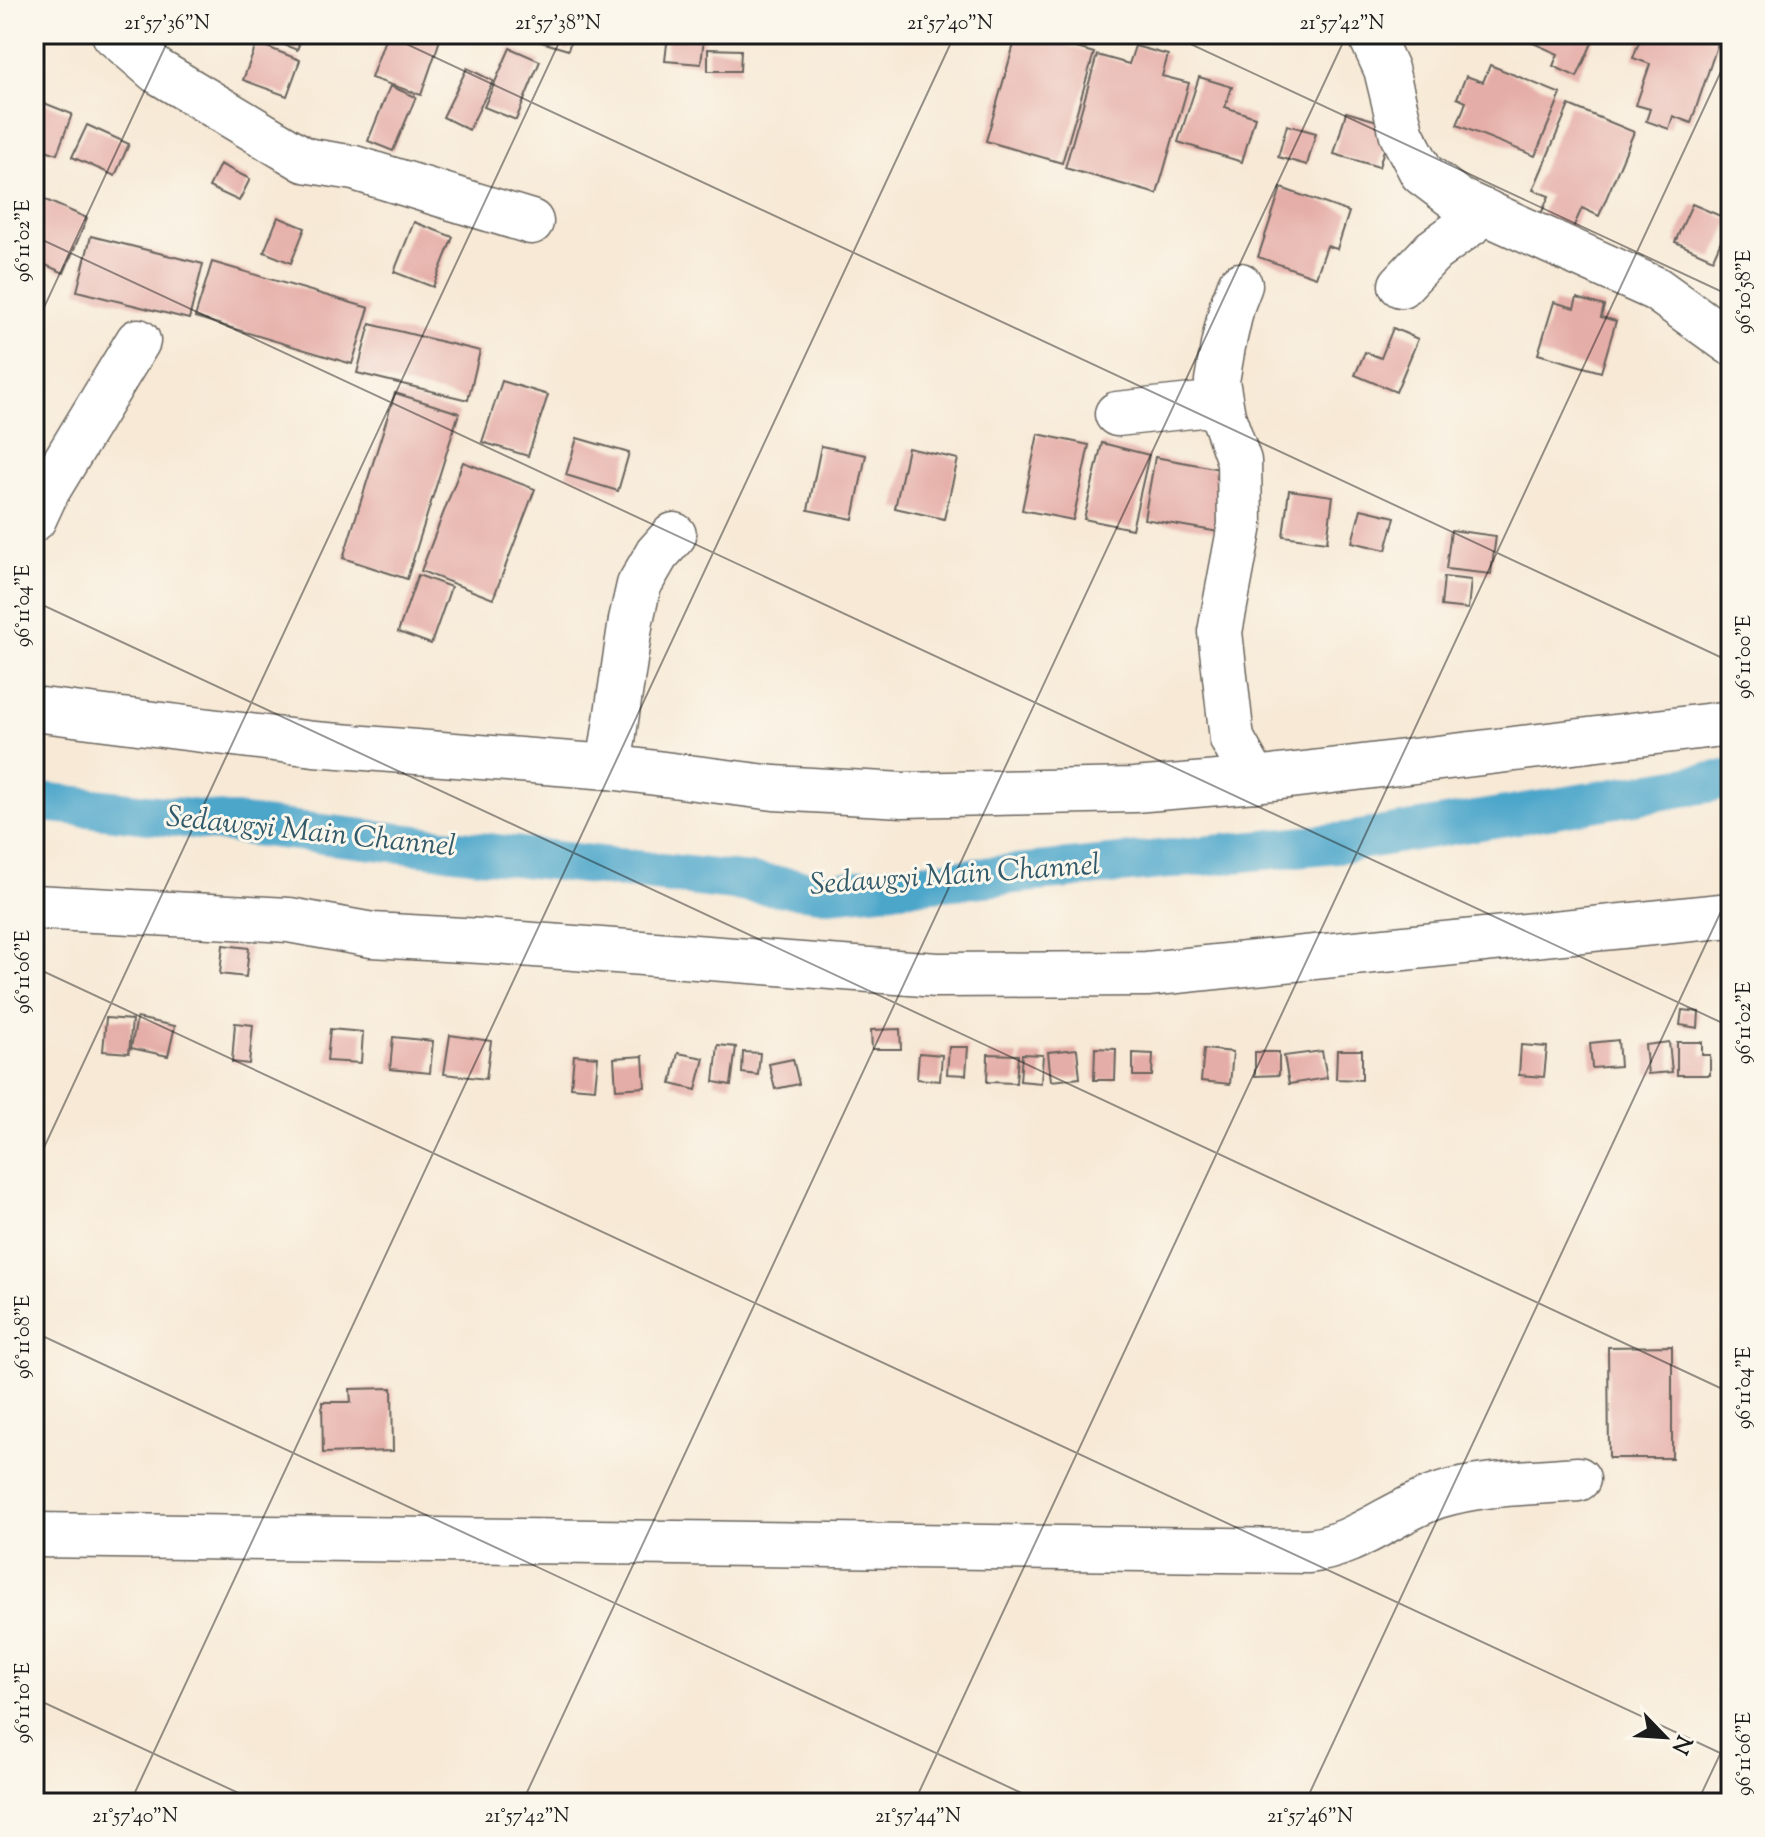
<svg xmlns="http://www.w3.org/2000/svg" width="1765" height="1837" font-family="'Sorts Mill Goudy',serif">
  <style>
    .lines { fill: none; stroke-linecap: round; stroke-linejoin: round }
    .canal { stroke: #4ca6ca; stroke-width: 40 }
    .building { fill: #e5ada7 }
    .minor-casing { stroke: #69645d; stroke-width: 47 }
    .minor { stroke: #fff; stroke-width: 44 }
    .ticks { fill: none; stroke: #1c1c1c; stroke-width: 2; stroke-opacity: 0.45 }
    .labels { text-anchor: middle; dominant-baseline: central; stroke-width: 6; stroke-linejoin: round; paint-order: stroke }
    .water-label { font-size: 30px; font-style: italic; fill: #325a6a; stroke: #fbf7ec }
    .neatline { fill: none; stroke: #1c1c1c; stroke-width: 3 }
    .ticks-label { font-size: 20px; text-anchor: middle; fill: #1c1c1c }
  </style>
  <rect width="100%" height="100%" fill="#fbf7ec"/>
  <filter id="ink" filterUnits="userSpaceOnUse"><feTurbulence type="fractalNoise" baseFrequency=".0125" numOctaves="2"/><feDisplacementMap in="SourceGraphic" scale="16" xChannelSelector="R" yChannelSelector="G"/><feConvolveMatrix kernelMatrix="1 2 1 2 8 2 1 2 1" color-interpolation-filters="sRGB"/></filter>
  <filter id="wash" filterUnits="userSpaceOnUse"><feTurbulence type="fractalNoise" baseFrequency=".006" numOctaves="4" result="noise"/><feDisplacementMap in="SourceGraphic" scale="32" xChannelSelector="R" yChannelSelector="G"/><feGaussianBlur stdDeviation="1.8" result="paint"/><feColorMatrix in="noise" values="0 0 0 0 0 0 0 0 0 0 0 0 0 0 0 0 0 1.4 0 .05"/><feComposite in="paint" operator="in"/></filter>
  <g filter="url(#wash)">
    <rect width="100%" height="100%" fill="#f7e9d6"/>
    <g class="lines">
      <!-- canal -->
      <polyline class="canal" points="34,801 828,892 1348,842 1731,779"/>
    </g>
    <g id="blocks">
      <!-- building -->
      <g class="building">
        <polygon points="257,34 303,34 297,50"/>
        <polygon points="387,34 442,34 421,95 371,78"/>
        <polygon points="537,34 573,34 568,50 535,40"/>
        <polygon points="1017,34 1029,34 1094,53 1062,163 986,141"/>
        <polygon points="1513,34 1596,34 1577,77 1553,66 1558,54"/>
        <polygon points="1642,34 1656,37 1657,34 1721,34 1691,123 1673,116 1669,129 1646,121 1650,109 1636,105 1650,64 1633,58"/>
        <polygon points="668,35 704,38 701,64 665,61"/>
        <polygon points="257,43 300,60 287,96 243,80"/>
        <polygon points="1135,46 1168,55 1162,76 1189,83 1157,194 1065,168 1097,55 1129,64"/>
        <polygon points="510,48 540,61 516,120 484,107"/>
        <polygon points="708,49 741,50 740,71 708,71"/>
        <polygon points="1490,65 1561,94 1535,156 1457,125 1466,102 1457,98 1466,76 1483,82"/>
        <polygon points="467,68 493,81 469,130 443,117"/>
        <polygon points="1199,77 1232,87 1225,107 1255,117 1242,162 1178,142"/>
        <polygon points="390,86 416,97 393,151 368,141"/>
        <polygon points="34,99 72,114 57,154 34,146"/>
        <polygon points="1569,105 1634,132 1599,216 1582,208 1572,230 1540,216 1549,196 1533,190"/>
        <polygon points="1346,112 1391,125 1379,167 1334,154"/>
        <polygon points="87,125 129,144 115,176 72,157"/>
        <polygon points="1287,125 1316,133 1307,165 1278,157"/>
        <polygon points="220,164 250,179 239,201 209,187"/>
        <polygon points="1281,188 1349,212 1337,249 1327,246 1316,277 1258,257"/>
        <polygon points="34,195 87,218 64,273 34,260"/>
        <polygon points="1692,204 1730,220 1713,259 1675,242"/>
        <polygon points="278,217 305,228 291,263 264,252"/>
        <polygon points="414,222 453,237 433,287 394,272"/>
        <polygon points="91,236 203,264 189,319 77,291"/>
        <polygon points="212,262 369,308 352,364 195,317"/>
        <polygon points="1577,298 1604,306 1601,317 1616,321 1601,372 1538,354 1554,302 1574,308"/>
        <polygon points="370,324 480,351 468,400 357,373"/>
        <polygon points="1393,328 1418,339 1396,392 1355,375 1365,352 1381,358"/>
        <polygon points="502,381 548,395 528,456 482,442"/>
        <polygon points="395,393 459,413 407,579 343,558"/>
        <polygon points="1038,434 1089,445 1073,520 1022,510"/>
        <polygon points="577,438 629,453 618,491 566,475"/>
        <polygon points="1102,443 1149,455 1132,529 1084,519"/>
        <polygon points="821,446 866,455 853,519 808,510"/>
        <polygon points="908,448 958,459 944,519 895,508"/>
        <polygon points="1155,457 1236,472 1225,533 1144,519"/>
        <polygon points="463,462 535,489 493,599 421,571"/>
        <polygon points="1289,490 1333,496 1327,542 1283,536"/>
        <polygon points="1361,509 1395,517 1386,550 1352,542"/>
        <polygon points="1451,530 1496,536 1491,574 1446,569"/>
        <polygon points="418,575 451,587 431,644 398,632"/>
        <polygon points="1444,577 1471,580 1468,609 1441,606"/>
        <polygon points="223,945 249,948 246,977 220,974"/>
        <polygon points="1682,1010 1699,1012 1698,1028 1680,1025"/>
        <polygon points="106,1018 132,1020 129,1053 103,1051"/>
        <polygon points="137,1018 175,1026 168,1056 131,1048"/>
        <polygon points="235,1023 253,1025 249,1064 232,1062"/>
        <polygon points="330,1029 363,1032 361,1063 327,1061"/>
        <polygon points="900,1029 901,1049 872,1049 871,1030"/>
        <polygon points="450,1035 491,1041 486,1079 444,1074"/>
        <polygon points="393,1037 433,1041 430,1073 390,1069"/>
        <polygon points="1618,1040 1620,1066 1592,1068 1590,1043"/>
        <polygon points="1669,1042 1672,1072 1648,1074 1645,1045"/>
        <polygon points="1677,1042 1702,1042 1702,1055 1710,1055 1710,1075 1677,1075"/>
        <polygon points="718,1045 736,1047 731,1085 714,1082"/>
        <polygon points="1521,1045 1547,1047 1544,1077 1519,1075"/>
        <polygon points="949,1047 968,1047 966,1075 947,1074"/>
        <polygon points="1095,1048 1116,1049 1115,1080 1094,1080"/>
        <polygon points="1077,1049 1080,1078 1051,1081 1048,1052"/>
        <polygon points="1204,1049 1233,1052 1230,1084 1201,1081"/>
        <polygon points="1337,1050 1362,1050 1362,1080 1336,1079"/>
        <polygon points="1322,1051 1327,1078 1289,1084 1284,1056"/>
        <polygon points="743,1052 760,1053 758,1075 742,1073"/>
        <polygon points="1255,1052 1279,1052 1279,1075 1255,1076"/>
        <polygon points="678,1053 704,1058 696,1090 671,1084"/>
        <polygon points="919,1053 942,1055 940,1081 917,1079"/>
        <polygon points="1133,1053 1153,1054 1152,1076 1133,1076"/>
        <polygon points="988,1054 1018,1055 1016,1083 987,1082"/>
        <polygon points="1022,1054 1043,1055 1041,1083 1020,1081"/>
        <polygon points="574,1055 598,1057 595,1089 571,1087"/>
        <polygon points="643,1056 645,1087 616,1089 614,1058"/>
        <polygon points="793,1059 799,1084 775,1089 769,1064"/>
        <polygon points="1672,1346 1672,1458 1609,1458 1608,1347"/>
        <polygon points="392,1388 393,1451 323,1453 322,1402 351,1402 350,1389"/>
      </g>
    </g>
  </g>
  <g filter="url(#ink)">
    <use href="#blocks" fill-opacity="0" stroke="#69645d" stroke-width="2"/>
    <g class="lines">
      <!-- minor casing -->
      <g class="minor-casing">
        <g id="minor">
          <polyline points="114,34 157,71 305,160 354,168 531,222"/>
          <polyline points="1370,34 1386,69 1402,135 1422,173 1458,200 1656,289 1731,343"/>
          <polyline points="1240,285 1232,306 1223,346 1217,381 1223,416 1239,461 1240,525 1220,632 1232,739 1255,780"/>
          <polyline points="1401,285 1433,251 1486,212"/>
          <polyline points="1117,414 1220,403"/>
          <polyline points="34,519 46,493 138,341"/>
          <polyline points="34,709 314,744 609,767 774,788 903,795 1134,790 1255,780 1731,723"/>
          <polyline points="609,767 631,620 639,585 657,554 674,535"/>
          <polyline points="34,907 289,920 372,935 481,941 937,975 1147,974 1731,915"/>
          <path d="M34 1535 1308 1551C1355 1547 1393 1511 1438 1496 1481 1482 1533 1483 1578 1479"/>
        </g>
      </g>
      <!-- minor -->
      <use href="#minor" class="minor"/>
    </g>
  </g>
  <!-- ticks -->
  <path class="ticks" d="M385 34 1731 662M1169 34 1731 296M34 236 1731 1027M34 329 171 34M34 601 1731 1393M34 967 1731 1758M34 1169 563 34M34 1332 1043 1803M34 1698 260 1803M130 1803 955 34M522 1803 1347 34M914 1803 1731 50M1305 1803 1731 890M1697 1803 1731 1731"/>
  <g class="labels">
    <!-- water labels -->
    <g class="water-label">
      <text transform="translate(311 833) rotate(6)">Sedawgyi Main Channel</text>
      <text transform="translate(955 876) rotate(-4)">Sedawgyi Main Channel</text>
    </g>
  </g>
  <!-- margin -->
  <rect width="1765" height="1837" fill="none" stroke="#fbf7ec" stroke-width="88"/>
  <!-- north arrow -->
  <g transform="translate(1665 1737) rotate(115)" stroke="#fbf7ec" stroke-width="6" paint-order="stroke">
  <path d="M0-6L14 30L0 20L-14 30Z" fill="#1c1c1c"/>
  <text y="-12" font-size="22" font-weight="bold" text-anchor="middle" fill="#1c1c1c">N</text>
  </g>
  <rect x="44" y="44" width="1677" height="1749" class="neatline"/>
  <g class="ticks-label">
    <text x="167" y="29">21°57'36"N</text>
    <text x="558" y="29">21°57'38"N</text>
    <text x="950" y="29">21°57'40"N</text>
    <text x="1342" y="29">21°57'42"N</text>
    <text transform="translate(22 241) rotate(-90)" y="7">96°11'02"E</text>
    <text transform="translate(1743 292) rotate(-90)" y="7">96°10'58"E</text>
    <text transform="translate(22 606) rotate(-90)" y="7">96°11'04"E</text>
    <text transform="translate(1743 657) rotate(-90)" y="7">96°11'00"E</text>
    <text transform="translate(22 972) rotate(-90)" y="7">96°11'06"E</text>
    <text transform="translate(1743 1023) rotate(-90)" y="7">96°11'02"E</text>
    <text transform="translate(22 1337) rotate(-90)" y="7">96°11'08"E</text>
    <text transform="translate(1743 1388) rotate(-90)" y="7">96°11'04"E</text>
    <text transform="translate(22 1703) rotate(-90)" y="7">96°11'10"E</text>
    <text transform="translate(1743 1754) rotate(-90)" y="7">96°11'06"E</text>
    <text x="135" y="1822">21°57'40"N</text>
    <text x="527" y="1822">21°57'42"N</text>
    <text x="918" y="1822">21°57'44"N</text>
    <text x="1310" y="1822">21°57'46"N</text>
  </g>
</svg>
